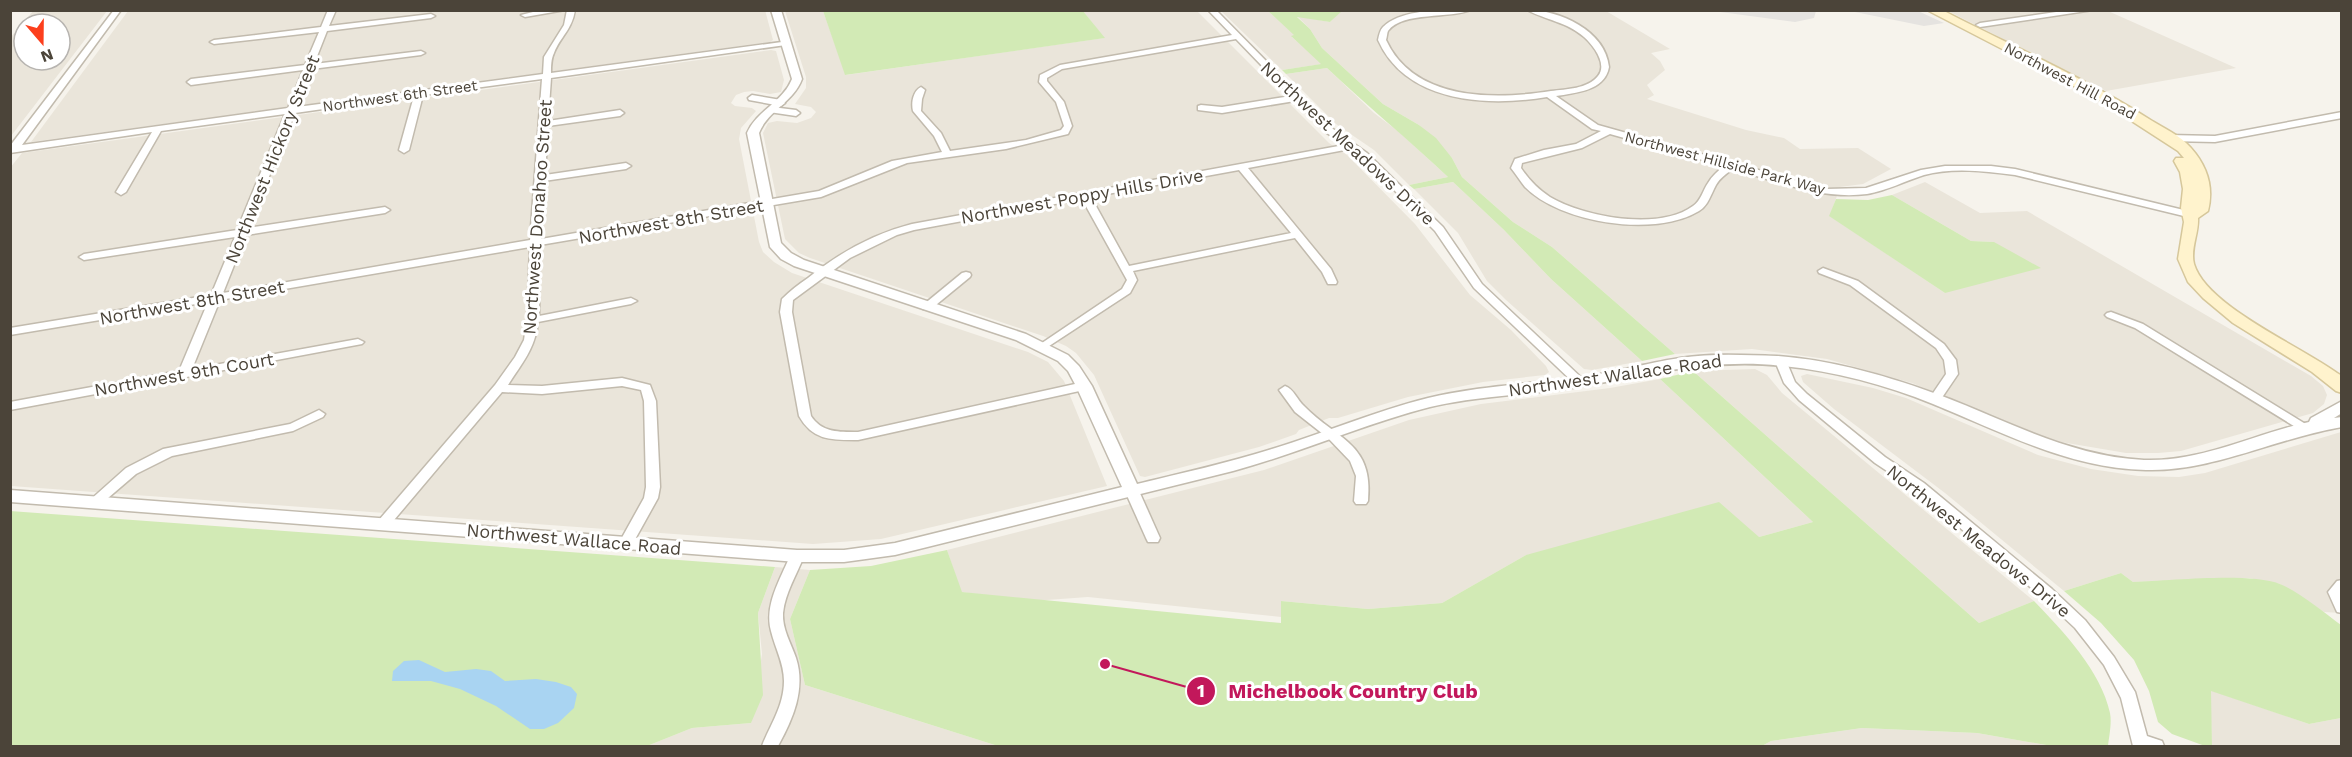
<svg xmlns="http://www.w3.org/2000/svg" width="2352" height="757" font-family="'Work Sans',sans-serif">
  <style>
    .residential { fill: #eae5da; fill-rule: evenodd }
    .green { fill: #d2eab5 }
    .parking { fill: #e5e3e0 }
    .water { fill: #a9d4f2 }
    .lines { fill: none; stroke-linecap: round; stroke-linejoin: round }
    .minor-casing { stroke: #c2bbae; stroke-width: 3 }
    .tertiary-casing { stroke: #c2bbae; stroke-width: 3 }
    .secondary-casing { stroke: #d6c79b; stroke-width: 3 }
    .minor { fill: #fff; fill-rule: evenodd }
    .tertiary { fill: #fff; fill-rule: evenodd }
    .secondary { fill: #fff3cd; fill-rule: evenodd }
    .labels { text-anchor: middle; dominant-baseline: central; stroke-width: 6; stroke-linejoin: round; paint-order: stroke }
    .far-street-label { font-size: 15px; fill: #4b4439; stroke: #fff }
    .street-label { font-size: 18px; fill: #4b4439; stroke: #fff }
    .leader { fill: none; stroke: #c2185b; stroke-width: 2 }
    .callout-dot { fill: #c2185b; stroke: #fff; stroke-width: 2 }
    .mark-label { font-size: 18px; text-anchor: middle; font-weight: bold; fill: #fff }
    .callout-label { font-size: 20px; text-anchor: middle; font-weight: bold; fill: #c2185b; stroke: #fff; stroke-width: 6; stroke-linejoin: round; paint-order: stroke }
  </style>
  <rect width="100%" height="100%" fill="#f6f3ec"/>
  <!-- residential -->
  <g class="residential">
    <path d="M34 10 107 11 11 136V37ZM24 24H60V60H24Z"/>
    <polygon points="765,10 773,40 770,42 31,142 128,11"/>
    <polygon points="1342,10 1606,11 1670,49 1651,53 1660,61 1665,70 1647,85 1654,95 1647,99 1746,130 1784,138 1800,149 1858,148 1891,169 1863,184 1840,187 1830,216 1945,293 1994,242 1971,241 1892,195 1925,182 1980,213 2027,211 2311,376 2323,386 2327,395 2324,404 2313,413 2181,451 2158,453 2126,453 2055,441 1912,383 1827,359 1752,349 1675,354 1552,247 1513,222 1462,177 1452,158 1419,125 1383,104 1322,48 1310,29 1297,16 1330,22"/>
    <polygon points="785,11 823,11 846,75 1104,38 1083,11 1197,11 1329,143 1347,155 1415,224 1470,295 1511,330 1546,366 1549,372 1545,375 1483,382 1408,397 1338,418 1329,418 1299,430 1296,434 1259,447 1145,477 1140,476 1094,375 1076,353 1066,346 1043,336 810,258 799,253 785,239 763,133 768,123 777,121 797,123 811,118 816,112 811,107 795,104 806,88 806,77"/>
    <polygon points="1221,11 1268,11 1295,35 1292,37 1322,64 1282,70"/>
    <polygon points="1948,11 2108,11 2236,68 2106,91"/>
    <polygon points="771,50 776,51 784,80 781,92 770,94 753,91 744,92 736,95 731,103 735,106 752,108 756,111 741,128 739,139 759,242 763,252 774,262 792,273 1028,352 1048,362 1064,381 1107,486 881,539 813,544 11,486 10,168 22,153"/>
    <polygon points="1327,68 1374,113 1399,132 1448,177 1409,185 1374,150 1336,124 1286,74"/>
    <polygon points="1453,182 1504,230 1551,279 1642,361 1592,370 1584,369 1506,300 1487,281 1458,233 1414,189"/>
    <polygon points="1755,369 1767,375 1782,393 2034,601 1979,623 1693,371"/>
    <polygon points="1807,374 1873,388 1906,398 2038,455 2091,469 2138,476 2179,477 2205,473 2341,432 2341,613 2324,612 2280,584 2249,578 2133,582 2121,573 2064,591 1945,493 1834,409 1803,382 1801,376"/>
    <polygon points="1660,379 1813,522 1759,537 1526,555 1442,603 1368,609 1281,601 1281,617 1088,597 1033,601 961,592 947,550 1264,470 1409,420 1481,404 1610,388"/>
    <polygon points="775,567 810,570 790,619 805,685 998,746 647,746 692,728 751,723 762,654 758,613"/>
    <polygon points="2210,690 2309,724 2341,718 2341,746 2212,746"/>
    <polygon points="1862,728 1977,733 2052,746 1762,746 1771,741"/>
  </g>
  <!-- green -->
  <g class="green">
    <polygon points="823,11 1083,11 1105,38 845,75"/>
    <path d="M1268 11H1342L1330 22 1297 17 1310 29 1322 48 1383 104 1419 125 1436 138 1452 158 1462 177 1513 222 1552 247 1675 354 1642 361 1551 279 1504 230 1453 182 1414 189 1409 185 1448 177C1408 139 1366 105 1327 68L1286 74 1282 70 1321 64 1291 36 1294 35Z"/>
    <polygon points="1892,195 1971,241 1994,242 2041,268 1945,293 1829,216 1836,199 1868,200"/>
    <path d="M1693 371 1979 623 2034 601C2063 631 2101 671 2110 713 2112 723 2109 737 2108 746H2052L1977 733 1862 728 1771 741 1762 746H998L805 685 790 619 810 570 871 566 947 550 962 592 1281 623V601L1368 609 1442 603 1526 555 1719 502 1759 537 1813 522 1660 379Z"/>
    <polygon points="10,511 775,567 758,613 763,695 751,723 692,728 647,746 11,746"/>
    <path d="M2121 573 2133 582C2169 581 2249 572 2280 584 2298 591 2325 613 2341 625V718L2309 724 2211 691 2212 746H2205L2172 734 2158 722 2149 691 2134 660 2101 623 2064 591Z"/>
  </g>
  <!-- parking -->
  <g class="parking">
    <polygon points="1713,11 1816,11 1814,18 1795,22"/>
    <polygon points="1850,11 1918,11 1944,23 1924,26"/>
  </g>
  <!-- water -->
  <polygon class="water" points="419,660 445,672 476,669 491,671 505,681 536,679 556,682 571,687 577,694 574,708 558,723 544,729 530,729 496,706 460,689 431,681 392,681 393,671 404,661"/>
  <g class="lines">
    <!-- minor casing -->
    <g class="minor-casing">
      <g id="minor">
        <path d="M114 10H121L22 145 288 108 303 70 191 85 187 82 191 79 305 65 319 32 214 44 210 42 214 40 321 27 328 10H336L329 26 431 14 435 16 431 18 327 31 314 64 421 51 425 53 421 55 312 69 297 107 543 74 544 57 564 25 567 10H575C572 30 560 37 554 53 551 59 551 66 551 73L789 41 790 43 786 45 551 78 548 121 620 110 624 113 620 116 548 126 545 175 626 163 631 166 626 169 544 181 541 239 819 191 892 161 942 152 934 136 913 111C911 103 913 91 921 87L925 90 922 99 921 111 941 133 950 151 1026 140 1061 130 1064 126 1056 102 1039 82 1040 75 1060 65 1232 35 1208 10H1216L1333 129 1367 153 1443 227 1482 284 1586 382 1584 385H1576L1474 288 1435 231 1361 157 1350 149 1248 168 1331 269 1337 282 1336 284H1328L1322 272 1295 238 1133 271 1137 280 1130 293 1043 350 1037 347 1039 345 1122 289 1127 280 1082 199 914 230 897 235 850 258 793 300 792 312 811 416C822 433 840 432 858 432L1084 382 1090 386 1084 390 858 440C832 440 813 441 799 416L780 312 782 299C790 291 799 284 808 278 839 253 873 234 912 224L1344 145 1327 133 1295 101 1222 113 1198 110V106L1201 105 1222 107 1291 96 1236 39 1062 69 1047 78V81L1064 102 1072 126 1068 134 1006 149 907 163 821 197 540 245 539 316 631 298 637 301 631 304 538 322C535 349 522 363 508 385L542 386 622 378 650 385 656 401 660 487 658 498 633 543 631 547H621L619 543 644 498 646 487 644 401 641 390 622 386 542 394 502 392 389 526H379L377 523 379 520 495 385 515 357 524 340 527 320 530 247 220 300 192 369 358 339 364 342 362 344 10 410V402L179 371 208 302 10 335V328L211 295 235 237 84 260 79 257 84 254 237 230 285 114 161 131 126 192 121 195 116 192 152 132 10 153V146ZM542 79 530 240 223 293 246 235 385 213 390 210 385 207 248 228 295 113 414 96 399 150 404 153 409 150 423 95ZM1239 170 1291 233 1129 266 1091 197Z"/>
        <polygon points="541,10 565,10 525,17 521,15"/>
        <path d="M1470 10C1452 19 1402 11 1388 31 1387 33 1387 37 1386 40 1414 101 1494 100 1551 91 1566 89 1588 89 1598 76 1608 64 1593 45 1584 37 1567 22 1546 20 1527 10 1559 10 1605 30 1609 67 1605 91 1575 93 1556 96L1598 125 1826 189 1866 188 1921 170 1945 166H1991L2015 169 2196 213 2197 215 2192 218 2015 175C1986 171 1952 167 1924 175 1905 181 1886 191 1867 194 1821 200 1776 181 1733 169 1727 173 1720 178 1716 185 1711 194 1708 206 1699 211 1655 238 1560 223 1525 187 1520 181 1516 174 1511 168L1515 159 1544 150 1576 144 1601 131 1592 129 1547 97C1487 107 1406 103 1378 40 1379 35 1380 30 1383 27 1402 8 1446 10 1470 10ZM1610 134 1724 166C1718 171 1712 176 1708 183 1703 190 1701 201 1693 206 1659 231 1584 217 1550 197 1538 189 1529 180 1521 168L1522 163 1582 148Z"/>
        <polygon points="2070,10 2093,10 1980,27 1976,25 1980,23"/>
        <polygon points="752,95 781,100 785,103 781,106 749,100 748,98"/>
        <polygon points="772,107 796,110 800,113 796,116 769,112 768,110"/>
        <polygon points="2342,112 2342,118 2215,142 2169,141 2164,138 2169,135 2215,136"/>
        <polygon points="1823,268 1858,281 1944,344 1956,360 1958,374 1939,402 1931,402 1929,399 1946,374 1944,360 1936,348 1850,285 1819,273 1818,271"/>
        <polygon points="966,272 970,273 971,275 970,277 931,309 923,309 921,307 923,305 962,273"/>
        <polygon points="2111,312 2143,324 2312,428 2310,431 2302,431 2135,328 2107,317 2105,315 2107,313"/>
        <polygon points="1781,357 1785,358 1795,382 1807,394 1885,457 1924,483 2052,589 2085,620 2114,657 2135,692 2147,736 2162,741 2164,746 2133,746 2121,698 2104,665 2075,628 2042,597 1914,489 1875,463 1799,400 1784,383 1775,361"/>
        <path d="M1285 386C1294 389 1297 400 1304 406 1337 440 1374 443 1368 501L1366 504H1356L1354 501 1356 476 1350 461 1328 438 1295 412 1279 390Z"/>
        <polygon points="319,410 325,414 323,417 293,431 172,456 136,474 101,504 91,504 89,501 126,468 163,449 290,424"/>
        <polygon points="1132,486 1137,488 1139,491 1160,538 1158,542 1148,542 1146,538 1125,491 1127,488"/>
        <path d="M797 551 802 552 804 556C797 574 785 593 783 613 782 629 791 643 796 658 806 689 793 719 778 746H762C770 725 784 706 784 681 784 663 775 648 771 631 764 605 780 580 790 556L792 552Z"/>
        <polygon points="2342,580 2342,613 2337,612 2328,592 2337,581"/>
      </g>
    </g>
    <!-- tertiary casing -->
    <g class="tertiary-casing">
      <path id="tertiary" d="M771 10H781L802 79C793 103 768 110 759 133L781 243 791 253 804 260 1026 334 1068 355 1079 366 1092 386 1137 484C1182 473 1228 463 1272 449 1325 433 1375 411 1428 398 1478 386 1529 384 1579 377 1613 373 1646 363 1680 358 1712 353 1745 355 1777 356 1833 360 1891 377 1942 396 2010 422 2070 456 2144 460 2202 462 2254 434 2309 422L2311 418 2342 401V413L2334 418 2342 417V427C2276 438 2213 472 2146 470 2070 469 2002 432 1933 404 1886 385 1834 371 1783 366 1713 358 1651 374 1584 386 1533 395 1480 395 1430 407 1363 424 1300 453 1233 471L895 555 844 562H797L10 502V490L797 550H844L895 543 1122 487 1076 386 1068 371 1058 361 1016 340 794 266 781 259 770 247 747 133C757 110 783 102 792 79Z"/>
    </g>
    <!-- secondary casing -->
    <g class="secondary-casing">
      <path id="secondary" d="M1927 10H1942C2012 46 2083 77 2149 119 2163 128 2180 135 2191 148 2207 166 2214 187 2208 211L2198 218C2199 233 2190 249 2194 264 2206 306 2302 347 2337 373L2342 376V393L2336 391 2312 372 2233 323 2203 298 2188 282 2178 259 2184 222 2181 208 2183 189 2180 172 2174 161 2176 158H2184L2178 151 2093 96Z"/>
    </g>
    <!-- minor -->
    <use href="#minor" class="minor"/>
    <!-- tertiary -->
    <use href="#tertiary" class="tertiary"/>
    <!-- secondary -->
    <use href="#secondary" class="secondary"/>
  </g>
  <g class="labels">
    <!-- far-street labels -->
    <g class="far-street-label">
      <text transform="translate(2070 81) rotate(28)">Northwest Hill Road</text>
      <text transform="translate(400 96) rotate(-8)">Northwest 6th Street</text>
      <text transform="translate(1725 163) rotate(15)">Northwest Hillside Park Way</text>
    </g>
    <!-- street labels -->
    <g class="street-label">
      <text transform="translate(1348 143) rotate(43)">Northwest Meadows Drive</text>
      <text transform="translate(272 159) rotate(-68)">Northwest Hickory Street</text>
      <text transform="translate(1082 196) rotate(-10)">Northwest Poppy Hills Drive</text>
      <text transform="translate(537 217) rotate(-86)">Northwest Donahoo Street</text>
      <text transform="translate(671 221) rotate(-10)">Northwest 8th Street</text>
      <text transform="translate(192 302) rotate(-10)">Northwest 8th Street</text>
      <text transform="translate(184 374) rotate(-10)">Northwest 9th Court</text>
      <text transform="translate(1615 375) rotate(-8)">Northwest Wallace Road</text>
      <text transform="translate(574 539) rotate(5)">Northwest Wallace Road</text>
      <text transform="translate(1979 541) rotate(39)">Northwest Meadows Drive</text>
    </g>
  </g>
  <!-- callouts -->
  <path class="leader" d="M1105 664L1201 691"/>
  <g class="callout-dot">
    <circle cx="1105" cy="664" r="6"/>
    <circle cx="1201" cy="691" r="15"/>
  </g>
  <g class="mark-label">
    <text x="1201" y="697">1</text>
  </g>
  <g class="callout-label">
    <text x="1353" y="698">Michelbook Country Club</text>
  </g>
  <!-- border -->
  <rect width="2352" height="757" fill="none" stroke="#4b4439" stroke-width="24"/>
  <!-- north arrow -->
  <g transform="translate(42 42) rotate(160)"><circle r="28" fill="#ffffff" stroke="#b7b4b0" stroke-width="1.5"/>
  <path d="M0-4.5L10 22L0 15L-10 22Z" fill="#fc3f1d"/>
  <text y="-9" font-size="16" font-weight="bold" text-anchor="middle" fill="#4b4439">N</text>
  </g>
</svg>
